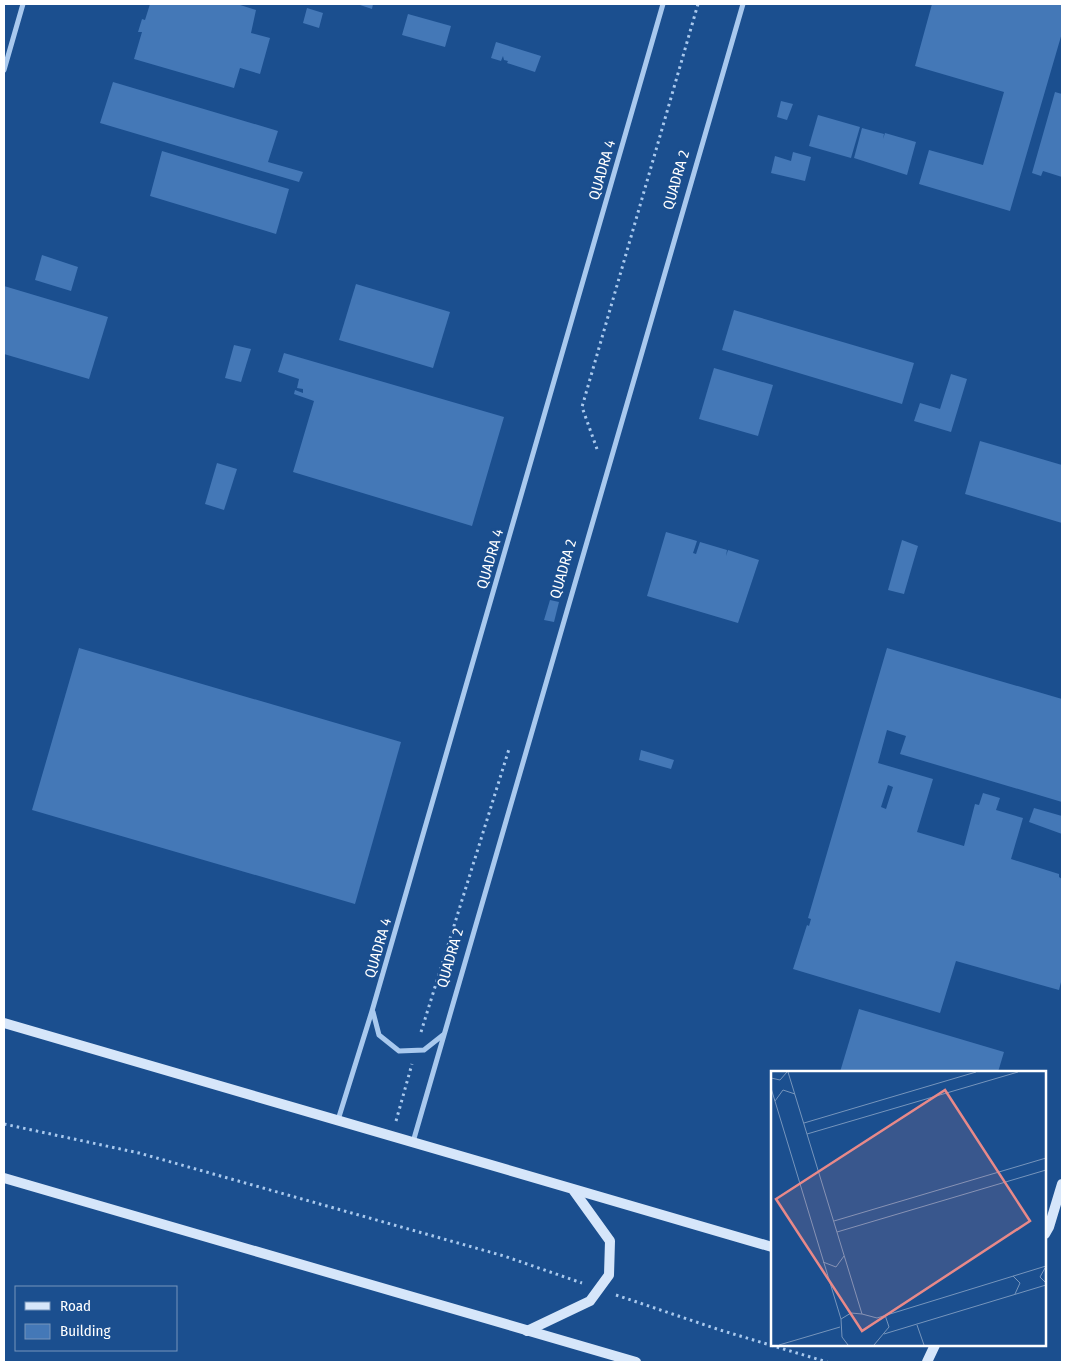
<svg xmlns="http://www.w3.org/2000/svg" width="1066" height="1366" font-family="'Fira Sans Condensed',sans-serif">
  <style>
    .building { fill: #4478b7; fill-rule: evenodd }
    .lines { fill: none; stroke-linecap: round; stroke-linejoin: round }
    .path { stroke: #a9c9ee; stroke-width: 3; stroke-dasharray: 2.5 4; stroke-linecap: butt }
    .street { stroke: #a9c9ee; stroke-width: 5 }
    .secondary { stroke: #d6e6fa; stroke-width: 10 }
    .labels { text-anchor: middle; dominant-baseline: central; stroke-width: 4.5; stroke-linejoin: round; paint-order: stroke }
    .street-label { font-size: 15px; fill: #fff; stroke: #1b4f8f }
    .inset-road { fill: none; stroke: #7695bc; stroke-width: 1 }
    .view { fill: #e88989; fill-opacity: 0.15; stroke: #e88989; stroke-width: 2.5 }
    .inset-edge { fill: none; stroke: #fff; stroke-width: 2.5 }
  </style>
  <rect width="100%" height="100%" fill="#1b4f8f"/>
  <!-- building -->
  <g class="building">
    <polygon points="150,4 237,4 256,10 251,33 270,38 260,74 240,68 234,88 134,59 142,32 138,32 142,19 145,20"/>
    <polygon points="357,4 373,4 372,9"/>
    <polygon points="932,4 1062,4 1062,33 1010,211 919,184 929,150 983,165 1004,92 915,66"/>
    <polygon points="307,8 323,13 319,28 303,23"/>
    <polygon points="408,14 451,26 445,47 402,35"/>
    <polygon points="496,42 541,56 535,72 507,63 508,61 504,60 503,56 501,61 491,58"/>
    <polygon points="113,82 278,131 268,162 303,172 299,182 100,123"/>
    <polygon points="1055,92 1062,94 1062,177 1043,171 1041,176 1032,173"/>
    <polygon points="781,101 793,104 787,120 777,117"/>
    <polygon points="818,115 860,127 851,158 809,146"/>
    <polygon points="862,128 884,134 883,139 885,133 916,142 907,175 854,158"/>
    <polygon points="162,151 289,189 276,234 150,196"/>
    <polygon points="793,152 811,157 805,181 771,173 775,156 791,161"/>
    <polygon points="42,255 78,267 71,291 35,280"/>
    <polygon points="356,284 450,312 433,368 339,340"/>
    <polygon points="4,286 108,317 89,379 4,354"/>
    <polygon points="734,310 914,363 902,404 722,350"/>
    <polygon points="234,345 251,349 241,382 225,378"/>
    <polygon points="284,353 504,417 472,526 293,472 314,401 294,394 295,390 303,393 303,389 297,388 299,379 278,372"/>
    <polygon points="714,368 773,385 758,436 699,419"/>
    <polygon points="951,374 967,379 951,432 914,421 920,403 940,409"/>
    <polygon points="980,441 1062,465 1062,523 965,494"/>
    <polygon points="217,463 237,469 224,510 205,504"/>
    <polygon points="666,532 697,541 693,553 696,554 700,542 727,550 726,556 728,550 759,560 738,623 647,596"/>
    <polygon points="902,540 918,546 904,594 888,590"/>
    <polygon points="550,600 559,602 554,622 544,620"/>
    <polygon points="79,648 401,742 355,904 32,810"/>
    <path d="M887 648 1062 699V802L900 754 906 736 887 730 878 763 933 779 917 832 964 846 975 804 979 805 983 793 1000 798 996 810 1023 818 1011 859 1059 874V877L1062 879V978L1059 990 956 961 940 1013 793 969 807 925 809 926 811 919 808 918ZM888 785 893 787 886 809 881 807Z"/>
    <polygon points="641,750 674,760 671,769 639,760"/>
    <polygon points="1034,808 1062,816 1062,834 1029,822"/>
    <polygon points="859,1009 1004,1052 998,1072 840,1072"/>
  </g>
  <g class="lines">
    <!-- path -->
    <g class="path">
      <polyline points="597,449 582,407 698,4"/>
      <polyline points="421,1032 509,749"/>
      <polyline points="396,1121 412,1064"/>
      <polyline points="4,1124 139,1153 504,1256 582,1283"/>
      <polyline points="616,1295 720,1330 827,1362"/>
    </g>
    <!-- street -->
    <g class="street">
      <polyline points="4,70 23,4"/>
      <polyline points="373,1012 379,1035 399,1051 424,1050 443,1035"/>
      <polyline points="338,1120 372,1011 663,4"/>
      <polyline points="413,1142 743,4"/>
    </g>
    <!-- secondary -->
    <g class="secondary">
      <polyline points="4,1023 772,1247"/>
      <polyline points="4,1178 636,1362"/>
      <polyline points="1045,1234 1049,1227 1062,1184"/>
      <polyline points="527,1331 590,1301 609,1275 610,1241 574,1191"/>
      <polyline points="927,1362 935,1345"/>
    </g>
  </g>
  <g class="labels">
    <!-- street labels -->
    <g class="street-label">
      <text transform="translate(602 170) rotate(-74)">QUADRA 4</text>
      <text transform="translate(676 180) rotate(-74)">QUADRA 2</text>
      <text transform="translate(490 559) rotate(-74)">QUADRA 4</text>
      <text transform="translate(563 569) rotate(-74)">QUADRA 2</text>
      <text transform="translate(378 948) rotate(-74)">QUADRA 4</text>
      <text transform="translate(450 958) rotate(-74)">QUADRA 2</text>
    </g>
  </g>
  <!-- overview -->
  <g transform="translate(771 1071)">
    <rect width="275" height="275" fill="#1b4f8f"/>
    <path class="inset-road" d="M17 1 91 243 106 247 275 195M0 7 9 9 16 1M0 17 70 248 71 266 77 274M4 30 12 19 24 23M33 52 205 1M36 63 247 1M63 150 275 87M66 161 275 99M52 191 65 196 73 185M274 197 269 206 275 212M242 205 249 212 244 223M70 248 80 242 91 243M146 254 153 274M113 263 275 214M8 274 69 256M103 274 118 256 114 244"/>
    <path class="view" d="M174 19 259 150 91 260 5 128Z"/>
    <rect width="275" height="275" class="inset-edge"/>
  </g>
  <!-- border -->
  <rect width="1066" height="1366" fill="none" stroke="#ffffff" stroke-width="10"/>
  <!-- legend -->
  <rect x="15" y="1286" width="162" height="65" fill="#1b4f8f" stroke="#7695bc"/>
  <rect x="25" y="1302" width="25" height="8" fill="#d6e6fa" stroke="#7695bc"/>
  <text x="60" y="1311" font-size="15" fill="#ffffff">Road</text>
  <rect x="25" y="1324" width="25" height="15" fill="#4478b7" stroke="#7695bc"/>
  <text x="60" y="1336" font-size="15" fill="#ffffff">Building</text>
</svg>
